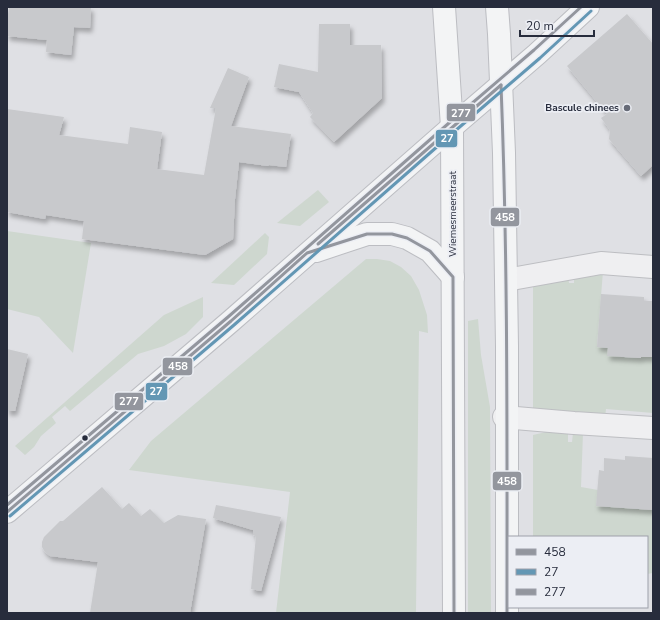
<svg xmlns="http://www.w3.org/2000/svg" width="660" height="620" font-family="'Nunito Sans',sans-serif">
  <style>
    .green { fill: #ced7cf }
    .building { fill: #c8c9cc; filter: url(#shadow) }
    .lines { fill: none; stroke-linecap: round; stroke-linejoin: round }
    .minor-casing { stroke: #bdbec2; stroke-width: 24 }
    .major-casing { stroke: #bcbdc2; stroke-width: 24 }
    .minor { stroke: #efeff1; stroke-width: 22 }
    .major { stroke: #f3f4f5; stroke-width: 22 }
    .bus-1-casing { stroke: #eceef4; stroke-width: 6 }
    .bus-2-casing { stroke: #eceef4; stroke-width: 6 }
    .bus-3-casing { stroke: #eceef4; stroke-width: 6 }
    .bus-1 { stroke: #93969e; stroke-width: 3 }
    .bus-2 { stroke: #6397b4; stroke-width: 3 }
    .bus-3 { stroke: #93969e; stroke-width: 3 }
    .poi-dot { fill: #676b77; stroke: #eceef4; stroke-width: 1.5 }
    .bus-dot { fill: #272c3c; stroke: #eceef4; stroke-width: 1.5 }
    .labels { text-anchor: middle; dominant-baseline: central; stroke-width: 3.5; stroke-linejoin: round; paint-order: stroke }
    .poi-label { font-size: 10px; font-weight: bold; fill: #272c3c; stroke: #eceef4; text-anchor: end }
    .street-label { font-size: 10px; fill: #272c3c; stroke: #eceef4 }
    .line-badge { stroke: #eceef4; stroke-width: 1.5 }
    .badge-label { font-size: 11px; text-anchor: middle; font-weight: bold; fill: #fff }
  </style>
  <defs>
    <filter id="shadow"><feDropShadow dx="2.5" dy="4.5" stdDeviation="2" flood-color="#0004"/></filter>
  </defs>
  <rect width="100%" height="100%" fill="#dfe0e4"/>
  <!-- green -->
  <g class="green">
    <polygon points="318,190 329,202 300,226 277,223"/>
    <polygon points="7,231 91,243 73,353 39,317 7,309"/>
    <polygon points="265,233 269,237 267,254 234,285 211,283"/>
    <polygon points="366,259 377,259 390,261 401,267 411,276 419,290 427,315 428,333 419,331 416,613 276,613 290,492 129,470 151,441"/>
    <polygon points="603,271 597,347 621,349 621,357 641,358 642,351 643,357 653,357 653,413 606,409 605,419 541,414 533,408 533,282 568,276 569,283 574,283 574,274"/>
    <polygon points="203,297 203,317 186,334 164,346 138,354 70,411 65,406 52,417 56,423 41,436 34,447 25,455 15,446 164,315"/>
    <polygon points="478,319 481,355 490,407 491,613 468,613 468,321"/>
    <polygon points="546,432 568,433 568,442 572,442 573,433 583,433 581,487 598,490 596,506 653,510 653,573 647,574 647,537 533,537 533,435"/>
  </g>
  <!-- building -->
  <g class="building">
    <polygon points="9,7 91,7 90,28 74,27 71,55 46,52 47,40 7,36 7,21"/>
    <polygon points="627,14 653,44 653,165 641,176 609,139 610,130 601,118 607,114 567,66"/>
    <polygon points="319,24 350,24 350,45 381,45 382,98 334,142 310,117 313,113 299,92 274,87 279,64 318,72"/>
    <polygon points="228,68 249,77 231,126 291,134 286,167 269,165 268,166 239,162 235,199 233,239 205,255 82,239 84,221 46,215 45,219 7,212 7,109 64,117 59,135 128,144 130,127 162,132 157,169 204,175 216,108 210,108"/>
    <polygon points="601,294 644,297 644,301 653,301 653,357 641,357 641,358 607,356 608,348 597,347"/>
    <polygon points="7,349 28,354 15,411 7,411"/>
    <polygon points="625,456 653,458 653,510 596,506 599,470 604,471 604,458 625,460"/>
    <polygon points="102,487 122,509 129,503 141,516 150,509 164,523 178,515 206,519 190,613 90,613 98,562 50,556 45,552 42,547 42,542 44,537 60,521 63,521"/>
    <polygon points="216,505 281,517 261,591 251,589 256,536 253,535 253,530 213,518"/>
  </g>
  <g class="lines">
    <!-- minor casing -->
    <g class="minor-casing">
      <g id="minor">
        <polyline points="506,280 601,263 653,267"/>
        <polyline points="504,417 574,423 653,428"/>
      </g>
    </g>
    <!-- major casing -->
    <g class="major-casing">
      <g id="major">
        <polyline points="444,7 452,127 454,613"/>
        <polyline points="497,7 499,34 504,153 507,346 507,613"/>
        <polyline points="316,251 367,234 392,234 407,238 430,251 453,277"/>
        <polyline points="7,512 231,321 452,127 537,54 588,7"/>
      </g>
    </g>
    <!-- minor -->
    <use href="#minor" class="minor"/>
    <!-- major -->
    <use href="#major" class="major"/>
    <!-- bus-1 casing -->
    <g class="bus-1-casing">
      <g id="bus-1">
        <path d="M501 85C508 261 507 437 507 613"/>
        <polyline points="318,244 501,85"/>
        <polyline points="7,512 231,321 307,253 367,234 392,234 407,238 430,251 453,277 454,613"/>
      </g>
    </g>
    <!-- bus-2 casing -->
    <g class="bus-2-casing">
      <polyline id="bus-2" points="10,516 234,325 455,131 540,58 591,11"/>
    </g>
    <!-- bus-3 casing -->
    <g class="bus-3-casing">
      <polyline id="bus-3" points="7,505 228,317 449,123 534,50 581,7"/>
    </g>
    <!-- bus-1 -->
    <use href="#bus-1" class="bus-1"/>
    <!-- bus-2 -->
    <use href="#bus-2" class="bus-2"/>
    <!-- bus-3 -->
    <use href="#bus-3" class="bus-3"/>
  </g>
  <!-- markers -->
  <circle class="poi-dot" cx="627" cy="108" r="4"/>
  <circle class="bus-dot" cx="85" cy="438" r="3.5"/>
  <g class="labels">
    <!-- poi labels -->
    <g class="poi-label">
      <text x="619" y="108">Bascule chinees</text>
    </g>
    <!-- street labels -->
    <g class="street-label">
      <text transform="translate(453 214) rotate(-90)">Wiemesmeerstraat</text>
    </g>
  </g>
  <g class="line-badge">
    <rect x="446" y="103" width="30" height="19" rx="4" fill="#93969e"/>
    <rect x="435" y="129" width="23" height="19" rx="4" fill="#6397b4"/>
    <rect x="490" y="207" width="30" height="20" rx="4" fill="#93969e"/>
    <rect x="162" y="357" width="31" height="19" rx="4" fill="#93969e"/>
    <rect x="145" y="382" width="23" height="19" rx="4" fill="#6397b4"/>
    <rect x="114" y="392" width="30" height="19" rx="4" fill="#93969e"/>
    <rect x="492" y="471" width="30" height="20" rx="4" fill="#93969e"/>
  </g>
  <g class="badge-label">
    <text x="461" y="117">277</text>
    <text x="447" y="142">27</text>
    <text x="505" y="221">458</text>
    <text x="178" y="370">458</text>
    <text x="156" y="395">27</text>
    <text x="129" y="405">277</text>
    <text x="507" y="485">458</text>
  </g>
  <!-- border -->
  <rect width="660" height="620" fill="none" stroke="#272c3c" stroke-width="16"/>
  <!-- legend -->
  <rect x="508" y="536" width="140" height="72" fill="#eceef4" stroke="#9da0aa"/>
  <rect x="516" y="549" width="20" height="6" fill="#93969e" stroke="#9da0aa"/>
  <text x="544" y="556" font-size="12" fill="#272c3c">458</text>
  <rect x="516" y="569" width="20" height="6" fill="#6397b4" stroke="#9da0aa"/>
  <text x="544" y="576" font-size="12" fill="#272c3c">27</text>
  <rect x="516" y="589" width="20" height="6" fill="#93969e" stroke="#9da0aa"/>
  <text x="544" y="596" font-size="12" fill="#272c3c">277</text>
  <!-- scale -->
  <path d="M520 30v6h74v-6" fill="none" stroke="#272c3c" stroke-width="2"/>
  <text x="526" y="30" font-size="12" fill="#272c3c" stroke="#eceef4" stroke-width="3" paint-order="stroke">20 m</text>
</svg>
